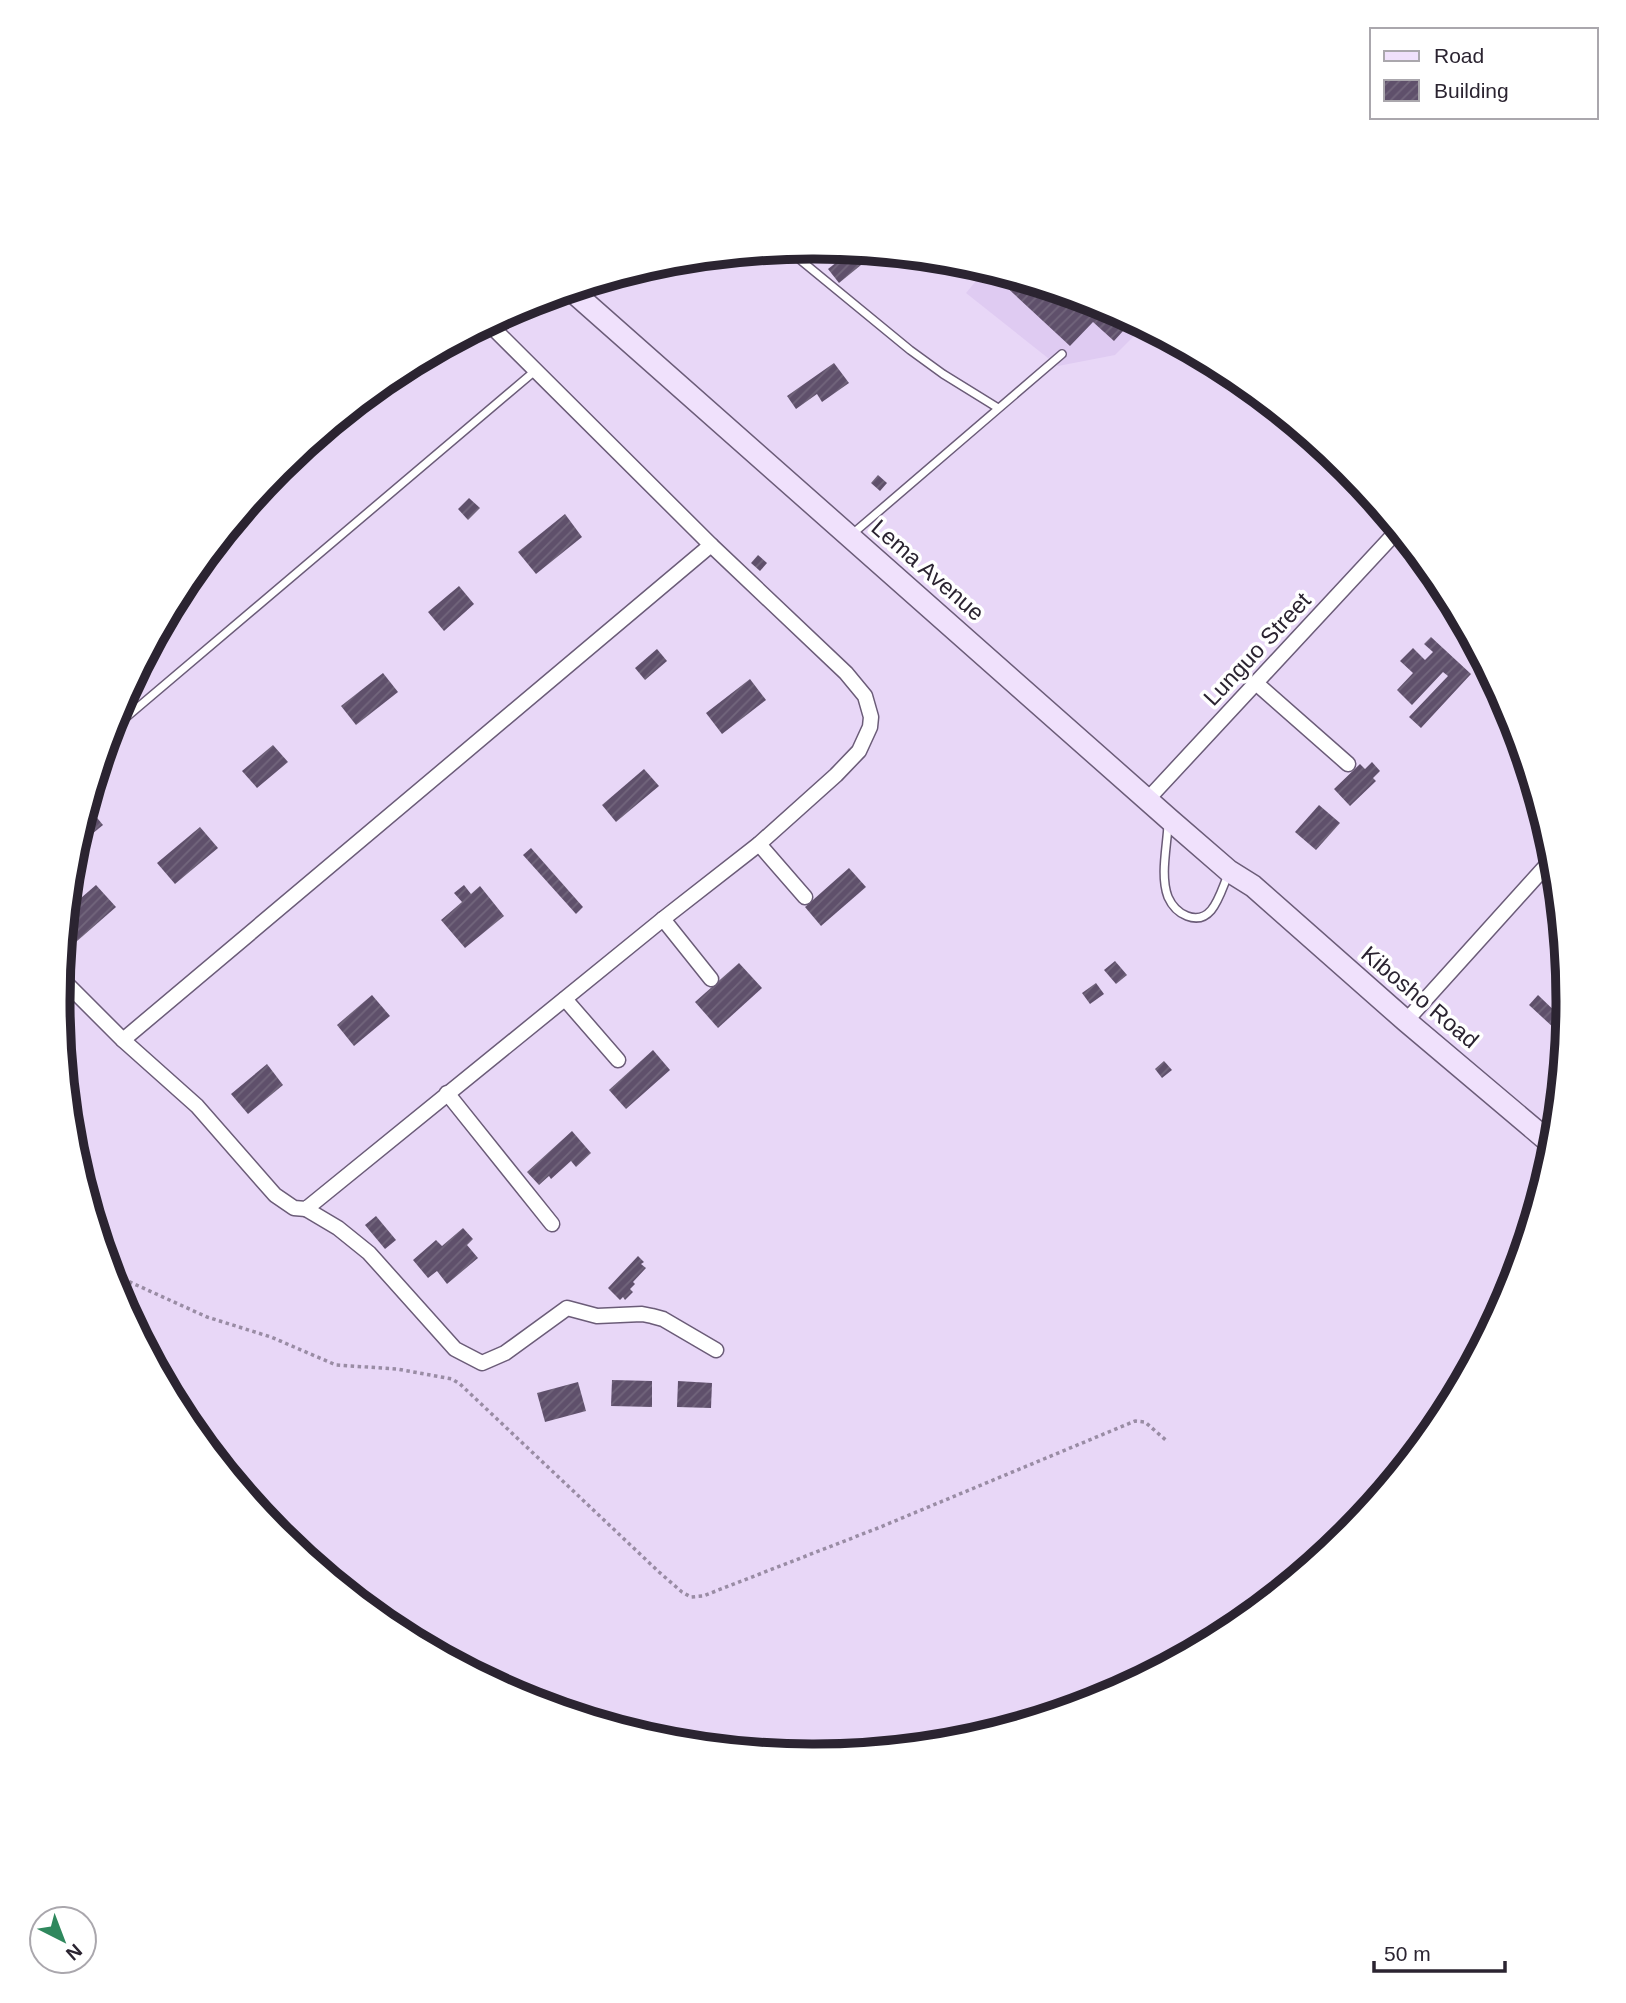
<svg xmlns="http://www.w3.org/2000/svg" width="1626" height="2003" font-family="Helvetica,sans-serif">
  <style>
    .built { fill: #dfcbf2 }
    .building { fill: url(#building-hatch) }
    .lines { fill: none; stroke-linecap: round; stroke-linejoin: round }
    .service-casing { stroke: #6b5c78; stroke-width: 10 }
    .minor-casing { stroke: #6b5c78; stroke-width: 17 }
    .secondary-casing { stroke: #6b5c78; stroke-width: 24 }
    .path { stroke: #998ca4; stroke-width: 3.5; stroke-dasharray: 3.5 3.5; stroke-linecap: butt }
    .service { stroke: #fff; stroke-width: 7 }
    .minor { stroke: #fff; stroke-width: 14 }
    .secondary { stroke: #f0e1fc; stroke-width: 21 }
    .labels { text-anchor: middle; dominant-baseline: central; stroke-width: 7; stroke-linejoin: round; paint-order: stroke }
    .street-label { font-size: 23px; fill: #2b2431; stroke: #fff }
    .rim { fill: none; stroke: #2b2431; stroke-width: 9 }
  </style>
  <defs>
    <pattern id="building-hatch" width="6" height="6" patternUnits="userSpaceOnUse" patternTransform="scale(1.75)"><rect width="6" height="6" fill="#5f506b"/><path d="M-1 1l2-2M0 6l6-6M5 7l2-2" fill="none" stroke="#72667c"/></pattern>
  </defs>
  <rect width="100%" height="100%" fill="#e8d7f7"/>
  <!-- built -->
  <polygon class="built" points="986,269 1102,304 1144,326 1115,355 1058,366 966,293"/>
  <!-- building -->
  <g class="building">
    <polygon points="852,250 869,252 872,256 839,283 828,269"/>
    <polygon points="1007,275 1076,296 1097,316 1106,306 1133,320 1114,341 1093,322 1070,346 1001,282"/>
    <polygon points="834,363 849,383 822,402 817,394 796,409 787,396"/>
    <polygon points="406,367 366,403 362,399 394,373"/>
    <polygon points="878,475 887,483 880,491 871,483"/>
    <polygon points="469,498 480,508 468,520 458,509"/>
    <polygon points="565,514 582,537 536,574 518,552"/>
    <polygon points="758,555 767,563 760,571 751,563"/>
    <polygon points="459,586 474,604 444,631 428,612"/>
    <polygon points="1431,637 1471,674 1421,728 1409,717 1448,676 1443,672 1412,705 1397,690 1413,673 1400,661 1413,648 1425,660 1433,652 1424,644"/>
    <polygon points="657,649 667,661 645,680 635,668"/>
    <polygon points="383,673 398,692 356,725 341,706"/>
    <polygon points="750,679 766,700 722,734 706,713"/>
    <polygon points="273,745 288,762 257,788 242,771"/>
    <polygon points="1372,762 1380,771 1373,778 1376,781 1350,806 1334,789 1360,764 1365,769"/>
    <polygon points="644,769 659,786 616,822 602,805"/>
    <polygon points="1319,805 1340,823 1316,850 1295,832"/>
    <polygon points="93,813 103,825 87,838 80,830 82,823"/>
    <polygon points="200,827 218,848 175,884 157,863"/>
    <polygon points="531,848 583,907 576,914 523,855"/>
    <polygon points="849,868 866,887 821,926 805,907"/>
    <polygon points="96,885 116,907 76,942 65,929 67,910"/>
    <polygon points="464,885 471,894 480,886 504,916 465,948 441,920 462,902 454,893"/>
    <polygon points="1115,961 1127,975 1116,984 1104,970"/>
    <polygon points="739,963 762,988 718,1028 695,1002"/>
    <polygon points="1096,983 1104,994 1090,1004 1082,993"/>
    <polygon points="372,995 390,1016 354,1046 337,1025"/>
    <polygon points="1538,995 1563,1019 1555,1029 1529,1005"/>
    <polygon points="653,1050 670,1070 626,1109 609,1090"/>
    <polygon points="1164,1061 1172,1070 1162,1078 1155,1069"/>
    <polygon points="267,1064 283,1085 248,1114 231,1094"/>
    <polygon points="572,1131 591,1153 576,1167 571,1161 551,1179 549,1176 539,1185 527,1172"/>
    <polygon points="376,1216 396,1240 385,1249 365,1225"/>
    <polygon points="463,1228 473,1239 467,1245 478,1258 447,1284 437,1271 428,1278 413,1260 436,1240 442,1246"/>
    <polygon points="638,1256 644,1262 641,1264 646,1268 633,1282 635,1284 630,1289 633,1292 625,1300 623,1297 620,1300 608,1288"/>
    <polygon points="612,1380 652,1381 652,1407 611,1406"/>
    <polygon points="678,1381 712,1383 711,1408 677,1407"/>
    <polygon points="578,1382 586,1411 545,1422 537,1393"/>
  </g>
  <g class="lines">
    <!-- service casing -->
    <g class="service-casing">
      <g id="service">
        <polyline points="787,249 910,350 943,374 998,408"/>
        <polyline points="850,536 1062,354"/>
        <polyline points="110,731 536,370"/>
        <path d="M1168 825C1167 847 1160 876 1168 897 1172 906 1179 913 1187 916 1213 926 1220 893 1228 875"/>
      </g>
    </g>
    <!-- minor casing -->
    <g class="minor-casing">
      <g id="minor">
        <polyline points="1256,683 1348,764"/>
        <polyline points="1148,799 1398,530"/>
        <polyline points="759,844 805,897"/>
        <polyline points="663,919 711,979"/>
        <polyline points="60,977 123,1040 197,1106 275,1195 294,1208 306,1209 663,919 759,844 836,775 859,751 870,727 871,717 865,696 846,673 711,545 488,323"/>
        <polyline points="565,999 618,1060"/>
        <polyline points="1406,1021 1554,857"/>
        <polyline points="123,1040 711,545"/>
        <polyline points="447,1093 552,1224"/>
        <polyline points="306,1209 338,1228 369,1253 455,1349 482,1363 505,1353 567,1308 597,1316 642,1314 652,1316 663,1319 716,1350"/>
      </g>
    </g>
    <!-- secondary casing -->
    <g class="secondary-casing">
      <polyline id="secondary" points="571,290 1169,819 1229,871 1253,886 1406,1021 1554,1146"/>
    </g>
    <!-- path -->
    <polyline class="path" points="110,1273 207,1317 271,1337 336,1365 397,1369 452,1379 460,1384 659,1572 682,1592 691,1597 703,1596 878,1528 1135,1421 1145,1422 1168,1442"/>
    <!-- service -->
    <use href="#service" class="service"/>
    <!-- minor -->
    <use href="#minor" class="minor"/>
    <!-- secondary -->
    <use href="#secondary" class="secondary"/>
  </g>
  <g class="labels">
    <!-- street labels -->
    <g class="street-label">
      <text transform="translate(928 570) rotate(41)">Lema Avenue</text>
      <text transform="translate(1257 649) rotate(-47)">Lunguo Street</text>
      <text transform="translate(1420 997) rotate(40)">Kibosho Road</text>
    </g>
  </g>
  <!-- crop -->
  <path d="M0 0H1626V2003H0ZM812 259H814A742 742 0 0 1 1556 1001V1002A742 742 0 0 1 814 1744H812A742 742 0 0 1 70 1002V1001A742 742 0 0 1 812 259Z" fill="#fff" fill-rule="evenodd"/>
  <path class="rim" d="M812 259H814A742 742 0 0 1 1556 1001V1002A742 742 0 0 1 814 1744H812A742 742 0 0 1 70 1002V1001A742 742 0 0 1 812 259Z"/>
  <!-- legend -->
  <rect x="1370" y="28" width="228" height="91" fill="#ffffff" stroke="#aaa7ad" stroke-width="2"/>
  <rect x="1384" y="51" width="35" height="10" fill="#f0e1fc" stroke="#aaa7ad" stroke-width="2"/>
  <text x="1434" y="63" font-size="21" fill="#2b2431">Road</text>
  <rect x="1384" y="80" width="35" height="21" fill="url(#building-hatch)" stroke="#aaa7ad" stroke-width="2"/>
  <text x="1434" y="98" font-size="21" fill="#2b2431">Building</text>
  <!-- north arrow -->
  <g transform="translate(63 1940) rotate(138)"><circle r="33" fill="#ffffff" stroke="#aaa7ad" stroke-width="2"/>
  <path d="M0-5L12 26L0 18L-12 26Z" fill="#2f885d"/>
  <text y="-10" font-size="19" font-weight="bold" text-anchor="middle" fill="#2b2431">N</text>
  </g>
  <!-- scale -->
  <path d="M1374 1961v10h131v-10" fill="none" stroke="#2b2431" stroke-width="3.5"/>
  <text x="1384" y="1961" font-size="21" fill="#2b2431" stroke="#ffffff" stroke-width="5" paint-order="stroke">50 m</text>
</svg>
